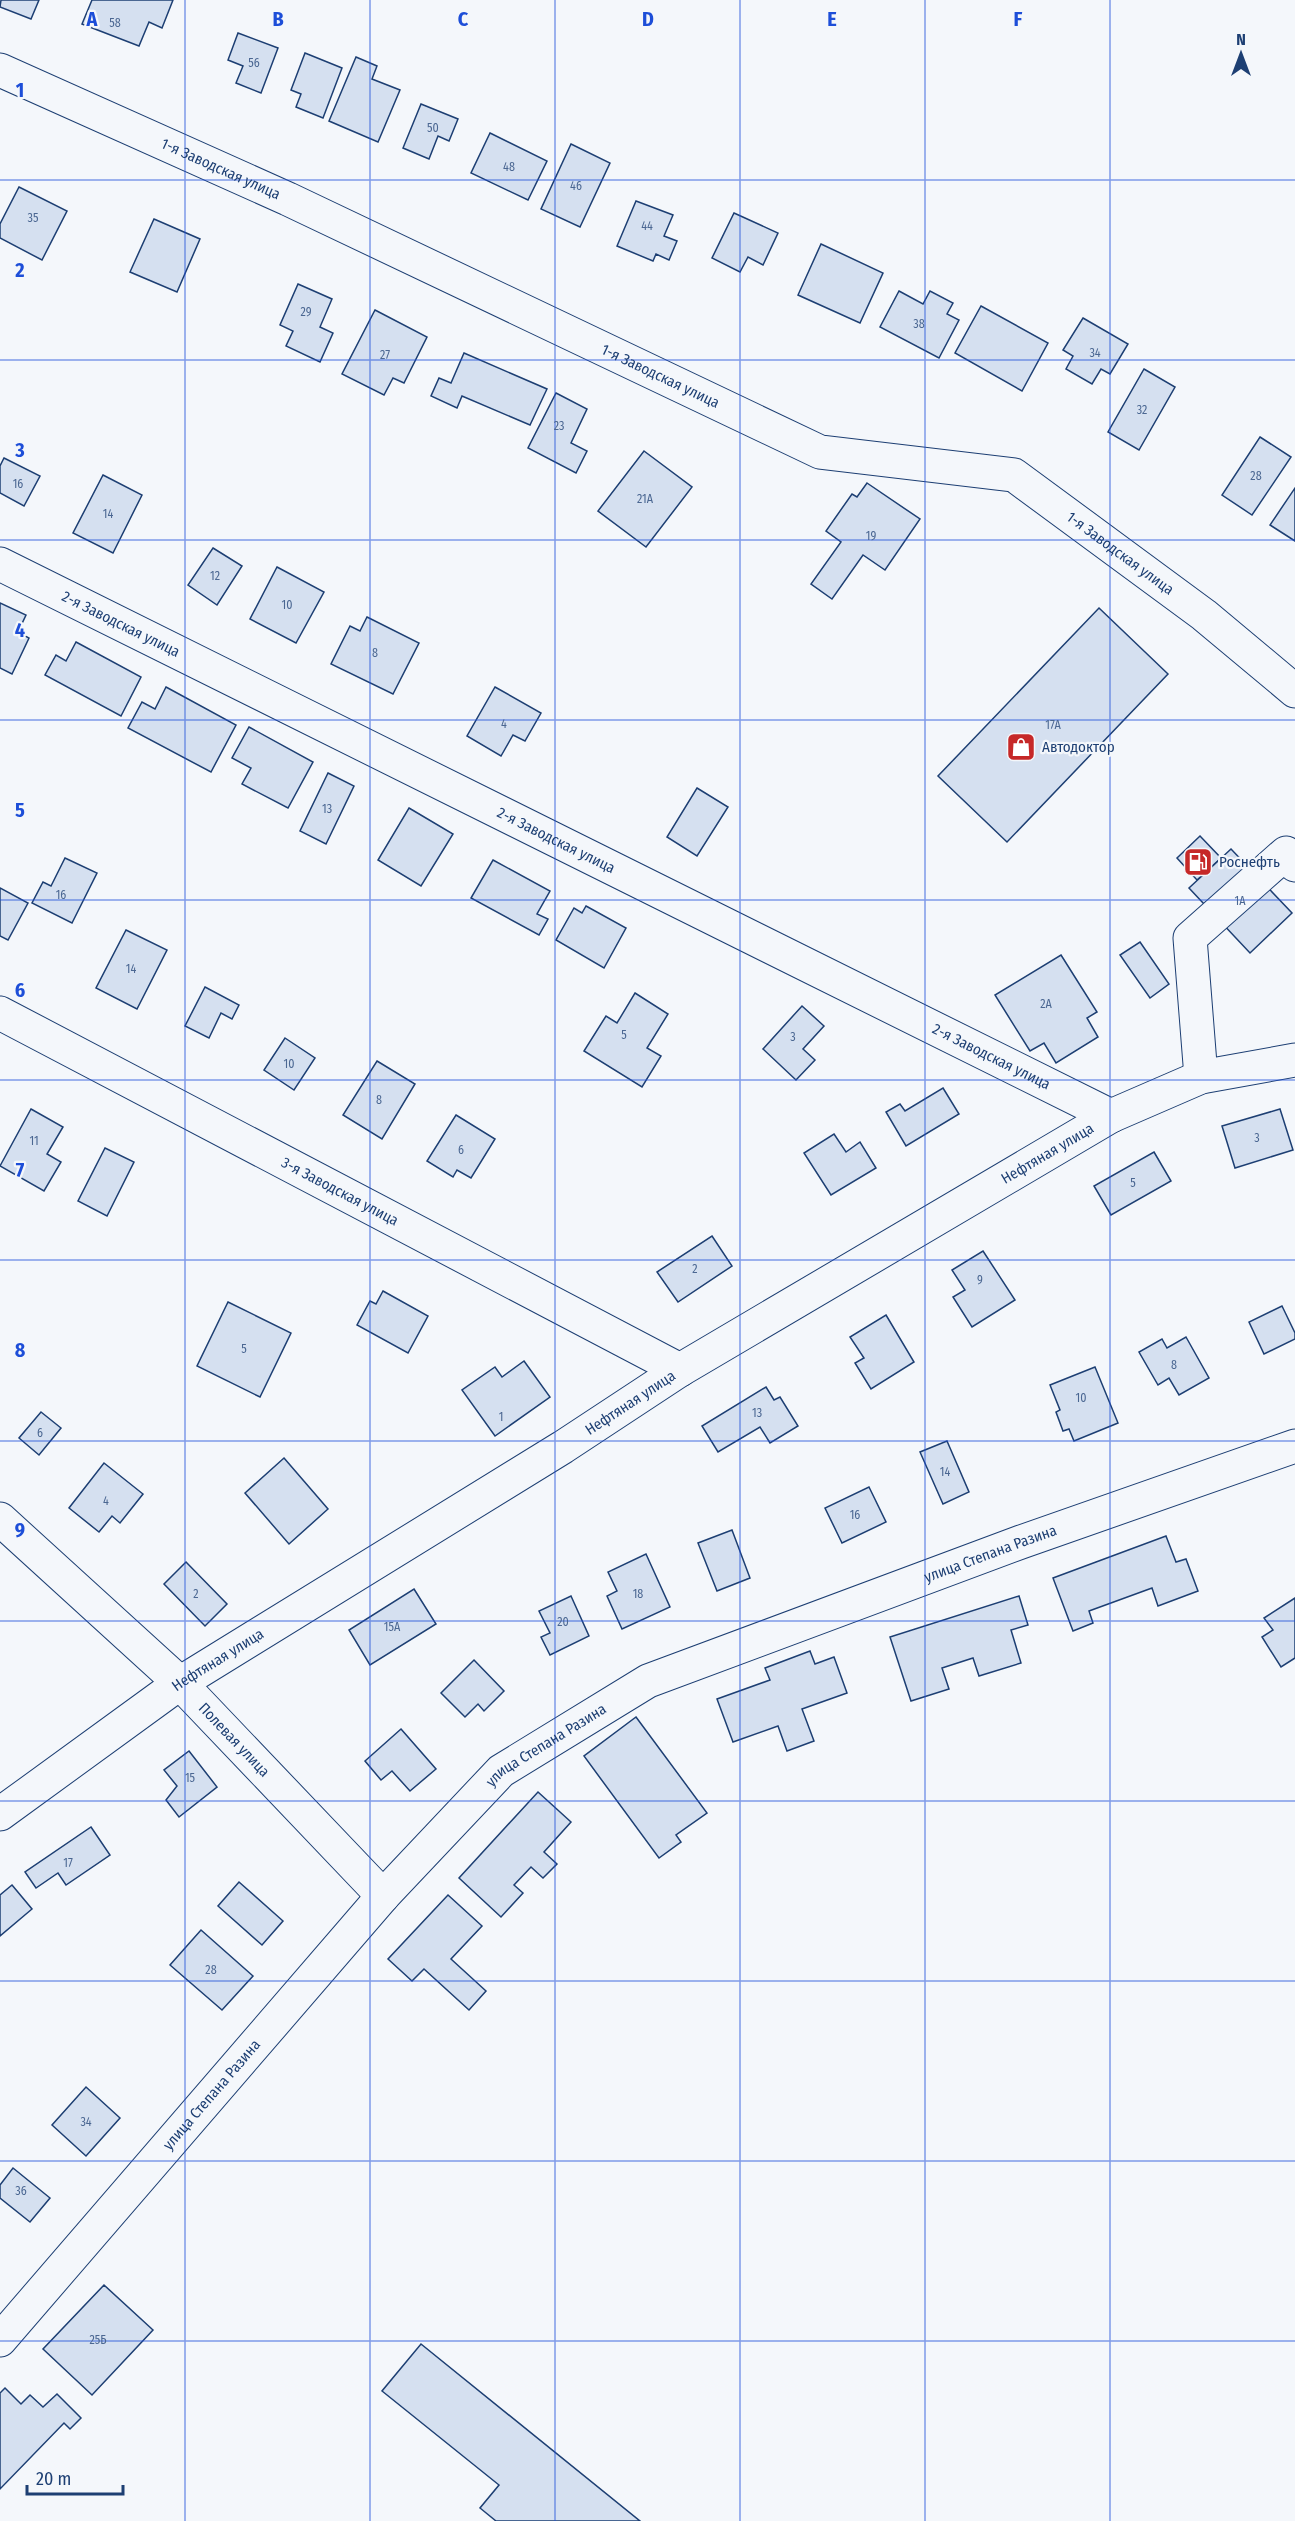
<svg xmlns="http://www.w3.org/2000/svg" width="1295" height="2521" font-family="'Fira Sans Condensed',sans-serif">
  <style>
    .building { fill: #d5e0f0; stroke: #1d3f73; stroke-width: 1.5 }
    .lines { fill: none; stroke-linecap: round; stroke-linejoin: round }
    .minor-casing { stroke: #1d3f73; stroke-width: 35 }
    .major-casing { stroke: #1d3f73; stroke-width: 35 }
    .minor { stroke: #f4f7fb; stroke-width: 33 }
    .major { stroke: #f4f7fb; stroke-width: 33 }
    .grid { fill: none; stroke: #1d4ed8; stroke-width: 1.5; stroke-opacity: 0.55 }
    .labels { text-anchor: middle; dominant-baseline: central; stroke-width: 4.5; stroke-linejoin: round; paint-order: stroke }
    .number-label { font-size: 12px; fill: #4b6792 }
    .street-label { font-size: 15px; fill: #1d3f73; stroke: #f4f7fb }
    .poi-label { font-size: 15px; fill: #1d3f73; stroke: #f4f7fb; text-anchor: start }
    .grid-label { font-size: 20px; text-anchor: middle; font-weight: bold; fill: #1d4ed8; stroke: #f4f7fb; stroke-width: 4.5; stroke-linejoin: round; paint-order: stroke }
  </style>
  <rect width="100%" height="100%" fill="#f4f7fb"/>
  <!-- building -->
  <g class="building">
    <polygon points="1,0 39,0 31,19 0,7"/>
    <polygon points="92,0 173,0 162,28 149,22 139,46 82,24"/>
    <polygon points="238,33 278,48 261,93 236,83 243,66 228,60"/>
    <polygon points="305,53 342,68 323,118 296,107 301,94 291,90"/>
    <polygon points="356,57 377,66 372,79 400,90 378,142 329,121"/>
    <polygon points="421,104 458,119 449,141 438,136 429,159 403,148"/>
    <polygon points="490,133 547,161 528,200 471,173"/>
    <polygon points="571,144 610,163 580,227 541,209"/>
    <polygon points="19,187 67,211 42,260 0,238 0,224"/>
    <polygon points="636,201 673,215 664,236 677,241 669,260 656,254 653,261 617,246"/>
    <polygon points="734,213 778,233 763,265 748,257 740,272 712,258"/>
    <polygon points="154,219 200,239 177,292 130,272"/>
    <polygon points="821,244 883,273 860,323 798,295"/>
    <polygon points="298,284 332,299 320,327 333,333 320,362 286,346 293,331 280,325"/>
    <polygon points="899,291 923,304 930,291 953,303 947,314 959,320 939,358 880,327"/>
    <polygon points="981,306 1048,343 1022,391 955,353"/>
    <polygon points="375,310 427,337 404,383 393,378 384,395 342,374"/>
    <polygon points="1083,318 1128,344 1110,374 1101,369 1092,384 1066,369 1073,356 1063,350"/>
    <polygon points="464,353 547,389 530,425 462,396 457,408 431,396 439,378 451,383"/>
    <polygon points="1144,369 1175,387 1139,450 1108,432"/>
    <polygon points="556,393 587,409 571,443 587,451 576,473 528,448"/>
    <polygon points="1260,437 1291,457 1252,515 1222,495"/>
    <polygon points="644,451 692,487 646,547 598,511"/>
    <polygon points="4,458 40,476 24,506 0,493 0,466"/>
    <polygon points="103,475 142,495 113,553 73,533"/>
    <polygon points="867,483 920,519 885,570 863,555 832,599 811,584 841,542 826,531 852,494 857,497"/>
    <polygon points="1295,488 1295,541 1270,525"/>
    <polygon points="213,548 242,566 217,605 188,585"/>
    <polygon points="277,567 324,592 296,643 250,619"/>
    <polygon points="0,603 26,615 18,632 29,638 12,674 0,668"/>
    <polygon points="1099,608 1168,674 1007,842 938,776"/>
    <polygon points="367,617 419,643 393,694 331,664 350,626 360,631"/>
    <polygon points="76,642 141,677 121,716 45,675 56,655 66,661"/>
    <polygon points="166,687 236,725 211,772 128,728 142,702 155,709"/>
    <polygon points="495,687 541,713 525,741 513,735 501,756 467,736"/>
    <polygon points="249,727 313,762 288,808 242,784 251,768 232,758"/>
    <polygon points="328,773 354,786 326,844 300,831"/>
    <polygon points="697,788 728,807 697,856 667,837"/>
    <polygon points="409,808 453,834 421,886 378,860"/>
    <polygon points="1200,836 1221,858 1197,880 1177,858"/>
    <polygon points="1231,849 1292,913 1250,953 1189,888"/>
    <polygon points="65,858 97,873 72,923 32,903 43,882 51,886"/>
    <polygon points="493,860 550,891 537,914 548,919 539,935 471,898"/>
    <polygon points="0,888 28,903 8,940 0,936"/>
    <polygon points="586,906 626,928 604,968 556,940 574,908 582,913"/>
    <polygon points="126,930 167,950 137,1009 96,988"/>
    <polygon points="1140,942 1169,984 1150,998 1120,955"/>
    <polygon points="1061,955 1097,1012 1087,1018 1098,1037 1056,1063 1044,1043 1030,1051 995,995"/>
    <polygon points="205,987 239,1005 232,1019 221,1013 209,1038 185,1026"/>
    <polygon points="635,993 668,1014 647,1048 661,1056 642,1087 584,1051 606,1016 617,1023"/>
    <polygon points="802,1006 824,1026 803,1049 815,1060 796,1080 763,1049"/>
    <polygon points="285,1038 315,1058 294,1090 264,1070"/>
    <polygon points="377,1061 415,1084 382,1139 343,1115"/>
    <polygon points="943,1088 959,1114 906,1146 886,1112 900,1104 905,1111"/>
    <polygon points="31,1109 63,1127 47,1154 61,1162 44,1191 0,1166"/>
    <polygon points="1280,1109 1293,1150 1235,1168 1222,1126"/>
    <polygon points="456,1115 495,1139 471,1178 457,1170 453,1177 427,1161"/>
    <polygon points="834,1134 846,1152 860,1142 876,1168 831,1195 804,1153"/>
    <polygon points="105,1148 134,1162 107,1216 78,1201"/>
    <polygon points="1154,1152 1171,1181 1111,1215 1094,1186"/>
    <polygon points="712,1236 732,1266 678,1302 657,1272"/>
    <polygon points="983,1251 1015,1300 972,1327 953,1297 965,1290 952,1270"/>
    <polygon points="383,1291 428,1316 408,1353 357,1325 370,1301 376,1304"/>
    <polygon points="228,1302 291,1333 260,1397 197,1366"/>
    <polygon points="1282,1306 1295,1333 1295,1339 1264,1354 1249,1322"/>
    <polygon points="886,1315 914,1362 871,1389 855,1363 864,1358 850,1337"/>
    <polygon points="1186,1337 1209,1378 1179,1395 1169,1378 1158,1385 1139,1352 1162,1339 1167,1348"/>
    <polygon points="524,1361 550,1397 495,1436 462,1390 495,1367 502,1377"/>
    <polygon points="1095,1367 1118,1423 1074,1441 1069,1429 1063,1431 1056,1412 1060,1410 1050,1385"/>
    <polygon points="766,1387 774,1400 780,1397 798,1426 770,1443 760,1427 718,1452 702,1426"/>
    <polygon points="41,1412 61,1428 39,1455 19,1438"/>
    <polygon points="947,1441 969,1492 943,1504 920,1452"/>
    <polygon points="284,1458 328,1509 289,1544 245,1493"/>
    <polygon points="104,1463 143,1494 120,1523 112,1516 99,1532 69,1508"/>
    <polygon points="869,1487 886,1522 842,1543 825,1508"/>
    <polygon points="732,1530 750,1578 717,1591 698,1543"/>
    <polygon points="1166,1536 1176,1562 1186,1559 1198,1591 1158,1606 1152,1588 1089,1611 1093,1623 1073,1631 1053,1578"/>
    <polygon points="646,1554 670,1607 622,1629 607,1596 617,1591 608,1572"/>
    <polygon points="186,1562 227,1604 205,1626 164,1584"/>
    <polygon points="414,1589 436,1624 370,1665 349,1630"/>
    <polygon points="571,1596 589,1636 550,1655 541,1637 550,1633 539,1611"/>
    <polygon points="1019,1596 1028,1625 1011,1630 1021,1663 979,1676 973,1658 942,1668 949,1689 911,1701 890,1637"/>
    <polygon points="1295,1598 1295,1658 1281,1667 1262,1637 1273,1630 1264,1618"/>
    <polygon points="810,1651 815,1664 834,1657 847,1693 802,1709 814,1741 787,1751 778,1726 733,1742 717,1699 770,1680 765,1668"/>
    <polygon points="474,1660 504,1691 484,1711 478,1704 465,1717 441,1693"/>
    <polygon points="636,1717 707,1813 676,1835 681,1842 659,1858 584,1756"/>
    <polygon points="401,1729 436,1769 410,1791 392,1771 381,1780 365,1761"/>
    <polygon points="189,1751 217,1787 179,1817 166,1800 177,1786 164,1770"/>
    <polygon points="538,1792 571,1822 544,1852 557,1864 543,1878 531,1867 514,1885 523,1893 501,1917 459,1878"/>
    <polygon points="91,1827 110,1855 66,1885 58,1873 36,1888 25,1872"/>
    <polygon points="239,1882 283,1921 262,1945 218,1906"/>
    <polygon points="12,1885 32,1909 0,1936 0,1895"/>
    <polygon points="448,1895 482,1926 451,1959 486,1991 469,2010 424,1969 412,1981 388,1959"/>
    <polygon points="201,1930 253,1976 222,2010 170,1965"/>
    <polygon points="86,2087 120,2118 86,2156 52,2125"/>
    <polygon points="13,2168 50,2198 30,2222 0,2198 0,2185"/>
    <polygon points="104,2285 153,2330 92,2395 43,2349"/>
    <polygon points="421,2344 640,2521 496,2521 480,2508 499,2485 382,2391"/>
    <polygon points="5,2388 21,2404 30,2395 43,2407 57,2394 81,2418 70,2429 64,2423 0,2489 0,2393"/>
  </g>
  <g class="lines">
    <!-- minor casing -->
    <g class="minor-casing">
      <g id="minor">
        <path id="s1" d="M0 70 288 199 820 452 1014 475 1204 615 1295 691"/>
        <path id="s2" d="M0 564 1111 1116"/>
        <path id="s3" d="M0 1013 680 1370"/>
        <polyline points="1201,1077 1190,938 1286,853 1295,865"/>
        <path id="s4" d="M0 1519 180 1683 383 1896"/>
        <path id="s5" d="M0 2340 383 1896 501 1771 648 1681 1021 1542 1295 1446"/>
      </g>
    </g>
    <!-- major casing -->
    <g class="major-casing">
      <g id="major">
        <path id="s6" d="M0 1814 180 1683 563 1447 680 1370 1111 1116 1201 1077 1295 1060"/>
      </g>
    </g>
    <!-- minor -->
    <use href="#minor" class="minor"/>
    <!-- major -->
    <use href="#major" class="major"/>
  </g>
  <!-- grid -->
  <path class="grid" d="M185 0V2521M370 0V2521M555 0V2521M740 0V2521M925 0V2521M1110 0V2521M0 180H1295M0 360H1295M0 540H1295M0 720H1295M0 900H1295M0 1080H1295M0 1260H1295M0 1441H1295M0 1621H1295M0 1801H1295M0 1981H1295M0 2161H1295M0 2341H1295"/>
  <!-- icons -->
  <defs>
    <g id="shop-square" transform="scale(1.5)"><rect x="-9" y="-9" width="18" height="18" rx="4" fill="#c62828" stroke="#f4f7fb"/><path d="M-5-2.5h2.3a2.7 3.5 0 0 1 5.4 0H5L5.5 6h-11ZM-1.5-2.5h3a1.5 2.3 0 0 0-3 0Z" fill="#fff"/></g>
    <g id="fuel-square" transform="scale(1.5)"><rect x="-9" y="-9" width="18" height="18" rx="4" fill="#c62828" stroke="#f4f7fb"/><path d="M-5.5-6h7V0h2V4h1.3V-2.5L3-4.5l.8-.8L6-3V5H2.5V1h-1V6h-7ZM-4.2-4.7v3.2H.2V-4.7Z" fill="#fff"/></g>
  </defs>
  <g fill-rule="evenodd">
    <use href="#shop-square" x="1021" y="747"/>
    <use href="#fuel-square" x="1198" y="862"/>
  </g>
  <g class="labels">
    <!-- number labels -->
    <g class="number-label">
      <text x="115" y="23">58</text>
      <text x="254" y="63">56</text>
      <text x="433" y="128">50</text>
      <text x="509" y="167">48</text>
      <text x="576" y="186">46</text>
      <text x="33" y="218">35</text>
      <text x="647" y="226">44</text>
      <text x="306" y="312">29</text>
      <text x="919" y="324">38</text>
      <text x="1095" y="353">34</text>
      <text x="385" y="355">27</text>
      <text x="1142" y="410">32</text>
      <text x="559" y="426">23</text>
      <text x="1256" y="476">28</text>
      <text x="18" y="484">16</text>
      <text x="645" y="499">21А</text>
      <text x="108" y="514">14</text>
      <text x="871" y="536">19</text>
      <text x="215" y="576">12</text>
      <text x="287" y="605">10</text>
      <text x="375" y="653">8</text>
      <text x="504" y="724">4</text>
      <text x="1053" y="725">17А</text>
      <text x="327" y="809">13</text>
      <text x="61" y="895">16</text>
      <text x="1240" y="901">1А</text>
      <text x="131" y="969">14</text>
      <text x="1046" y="1004">2А</text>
      <text x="624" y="1035">5</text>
      <text x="793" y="1037">3</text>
      <text x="289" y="1064">10</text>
      <text x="379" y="1100">8</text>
      <text x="1257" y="1138">3</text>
      <text x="34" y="1141">11</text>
      <text x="461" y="1150">6</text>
      <text x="1133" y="1183">5</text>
      <text x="695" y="1269">2</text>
      <text x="980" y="1280">9</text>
      <text x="244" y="1349">5</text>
      <text x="1174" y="1365">8</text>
      <text x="1081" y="1398">10</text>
      <text x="757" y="1413">13</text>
      <text x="501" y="1417">1</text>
      <text x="40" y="1433">6</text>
      <text x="945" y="1472">14</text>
      <text x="106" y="1501">4</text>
      <text x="855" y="1515">16</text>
      <text x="196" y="1594">2</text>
      <text x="638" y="1594">18</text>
      <text x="563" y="1622">20</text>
      <text x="392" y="1627">15А</text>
      <text x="190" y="1778">15</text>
      <text x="68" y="1863">17</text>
      <text x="211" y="1970">28</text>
      <text x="86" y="2122">34</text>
      <text x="21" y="2191">36</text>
      <text x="98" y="2340">25Б</text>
    </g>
    <!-- street labels -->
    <g class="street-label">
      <text stroke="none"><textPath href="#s1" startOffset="242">1-я Заводская улица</textPath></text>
      <text stroke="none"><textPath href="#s1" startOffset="728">1-я Заводская улица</textPath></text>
      <text stroke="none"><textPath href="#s1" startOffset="1232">1-я Заводская улица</textPath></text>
      <text stroke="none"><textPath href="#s2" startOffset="135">2-я Заводская улица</textPath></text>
      <text stroke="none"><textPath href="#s2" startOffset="621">2-я Заводская улица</textPath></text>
      <text stroke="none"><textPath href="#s2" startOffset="1107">2-я Заводская улица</textPath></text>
      <text stroke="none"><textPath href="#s6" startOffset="1239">Нефтяная улица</textPath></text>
      <text stroke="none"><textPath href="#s3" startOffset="384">3-я Заводская улица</textPath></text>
      <text stroke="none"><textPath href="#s6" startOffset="753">Нефтяная улица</textPath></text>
      <text stroke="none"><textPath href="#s5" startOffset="1296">улица Степана Разина</textPath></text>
      <text stroke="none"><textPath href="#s6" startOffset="267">Нефтяная улица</textPath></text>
      <text stroke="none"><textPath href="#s4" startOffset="322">Полевая улица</textPath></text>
      <text stroke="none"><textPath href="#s5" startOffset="810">улица Степана Разина</textPath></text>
      <text stroke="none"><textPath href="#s5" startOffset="324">улица Степана Разина</textPath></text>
    </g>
    <!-- poi labels -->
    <g class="poi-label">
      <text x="1042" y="747">Автодоктор</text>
      <text x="1219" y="862">Роснефть</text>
    </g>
  </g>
  <g class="grid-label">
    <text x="92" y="26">A</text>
    <text x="278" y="26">B</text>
    <text x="463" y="26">C</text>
    <text x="648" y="26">D</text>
    <text x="832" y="26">E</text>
    <text x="1018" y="26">F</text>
    <text x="20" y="97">1</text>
    <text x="20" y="277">2</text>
    <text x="20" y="457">3</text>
    <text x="20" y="637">4</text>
    <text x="20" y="817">5</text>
    <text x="20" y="997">6</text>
    <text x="20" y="1177">7</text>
    <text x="20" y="1357">8</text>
    <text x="20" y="1537">9</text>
  </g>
  <!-- north arrow -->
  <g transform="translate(1241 54)" stroke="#f4f7fb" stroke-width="4.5" paint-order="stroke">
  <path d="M0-4.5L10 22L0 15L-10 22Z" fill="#1d3f73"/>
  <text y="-9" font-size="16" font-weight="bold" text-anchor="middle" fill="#1d3f73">N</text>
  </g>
  <!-- scale -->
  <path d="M27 2485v9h96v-9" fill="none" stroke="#1d3f73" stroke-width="3"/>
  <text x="36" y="2485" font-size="18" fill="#1d3f73" stroke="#f4f7fb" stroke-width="4.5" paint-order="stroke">20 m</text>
</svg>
